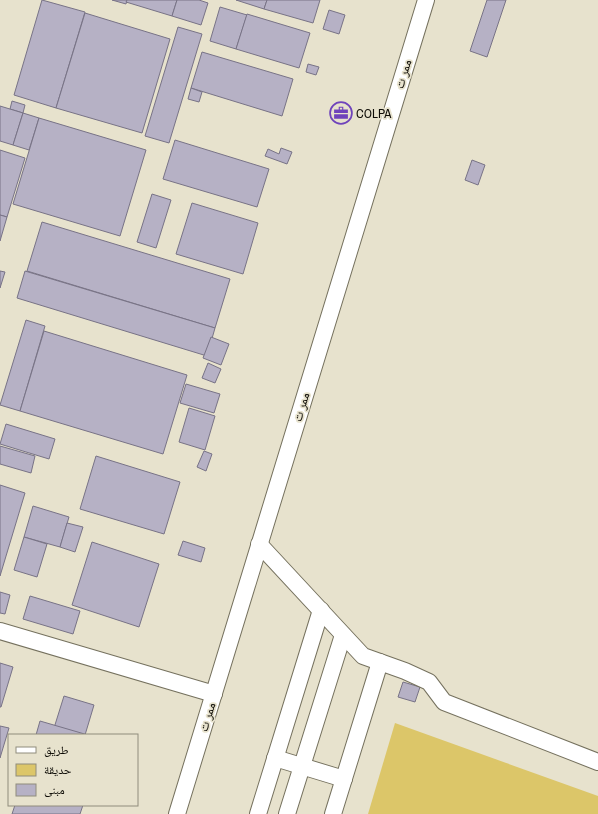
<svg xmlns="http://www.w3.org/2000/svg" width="598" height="814" font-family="'Archivo Narrow','Noto Naskh Arabic',sans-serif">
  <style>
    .green { fill: #dcc669 }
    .building { fill: #b6b1c5; stroke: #787386 }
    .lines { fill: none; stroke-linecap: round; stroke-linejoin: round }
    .minor-casing { stroke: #75715e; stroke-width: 18 }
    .minor { stroke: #fff; stroke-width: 16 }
    .labels { text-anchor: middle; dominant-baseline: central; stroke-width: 3.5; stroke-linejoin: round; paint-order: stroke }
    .street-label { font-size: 13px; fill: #0e0c06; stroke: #e7e2cd }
    .poi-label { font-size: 13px; fill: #0e0c06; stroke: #e7e2cd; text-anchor: start }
  </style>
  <rect width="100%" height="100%" fill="#e7e2cd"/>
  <!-- green -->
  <polygon class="green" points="395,723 598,796 598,814 368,814"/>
  <!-- building -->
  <g class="building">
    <polygon points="42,0 85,12 56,108 14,95"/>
    <polygon points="112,0 127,0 126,4"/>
    <polygon points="127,0 177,0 172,16 126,2"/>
    <polygon points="177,0 199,0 208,3 201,25 172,16"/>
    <polygon points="236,0 267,0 264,9"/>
    <polygon points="267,0 320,0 313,23 264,9"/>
    <polygon points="487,0 506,0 487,57 470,51"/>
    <polygon points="220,7 247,15 236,49 210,41"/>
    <polygon points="329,10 345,15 339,34 323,29"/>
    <polygon points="85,13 170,39 142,133 56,108"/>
    <polygon points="247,14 310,33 299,68 236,49"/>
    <polygon points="178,27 202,34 169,143 145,136"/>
    <polygon points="202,52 293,79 282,116 191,88"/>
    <polygon points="308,64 319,67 316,75 306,72"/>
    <polygon points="191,88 202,92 199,102 188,99"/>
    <polygon points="12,101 25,105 23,113 10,109"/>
    <polygon points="0,106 23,113 13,145 0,141"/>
    <polygon points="23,113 39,118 29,150 13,145"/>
    <polygon points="39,118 146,150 120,236 13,204"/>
    <polygon points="175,140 269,169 257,207 163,179"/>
    <polygon points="281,148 292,152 287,164 265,156 268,149 279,154"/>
    <polygon points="0,150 25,158 7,217 0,215"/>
    <polygon points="472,160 485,165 478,185 465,180"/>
    <polygon points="152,194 171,200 156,248 137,242"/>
    <polygon points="192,203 258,223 243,274 176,254"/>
    <polygon points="0,215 7,217 0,241"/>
    <polygon points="42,222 230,279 215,328 27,271"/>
    <polygon points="0,271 5,272 0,288"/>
    <polygon points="25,271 215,328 207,356 17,298"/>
    <polygon points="26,320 45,326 20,411 0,405"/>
    <polygon points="44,331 187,375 163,454 20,411"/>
    <polygon points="211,337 229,344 221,365 203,358"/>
    <polygon points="208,363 221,369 215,383 202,378"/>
    <polygon points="186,384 220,394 214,413 180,403"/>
    <polygon points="189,408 215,416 205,450 179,442"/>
    <polygon points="6,424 55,439 49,459 0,444"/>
    <polygon points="0,446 35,456 31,473 0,464"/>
    <polygon points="204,451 212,454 206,471 197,467"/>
    <polygon points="96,456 180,482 164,534 80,509"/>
    <polygon points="0,485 25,493 0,576"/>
    <polygon points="33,506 69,517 60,547 24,537"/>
    <polygon points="67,523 83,527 75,552 60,547"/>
    <polygon points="24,537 47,544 37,577 14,570"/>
    <polygon points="183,541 205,548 201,562 178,555"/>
    <polygon points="92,542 159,564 139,627 72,605"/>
    <polygon points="0,592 10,595 5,614 0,613"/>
    <polygon points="30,596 80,611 73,634 23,619"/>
    <polygon points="0,663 13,667 1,707 0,707"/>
    <polygon points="403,682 420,687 415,702 398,697"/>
    <polygon points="64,696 94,705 85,735 77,735 54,728"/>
    <polygon points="40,721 88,735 36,735"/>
    <polygon points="0,726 9,728 0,758"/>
    <polygon points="15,805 83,805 80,814 12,814"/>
  </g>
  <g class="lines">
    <!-- minor casing -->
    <g class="minor-casing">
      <g id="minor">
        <polyline points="259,544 363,656 405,671 429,682 444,702 598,762"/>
        <polyline points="0,631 214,694"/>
        <polyline points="275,758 344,779"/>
        <polyline points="177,814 426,0"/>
        <polyline points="258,814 321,610"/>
        <polyline points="287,814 343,635"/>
        <polyline points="333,814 380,662"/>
      </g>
    </g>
    <!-- minor -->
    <use href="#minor" class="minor"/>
  </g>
  <!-- icons -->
  <defs>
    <g id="office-ring" transform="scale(1.15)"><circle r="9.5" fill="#e7e2cd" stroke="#6f43bb" stroke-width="1.5"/><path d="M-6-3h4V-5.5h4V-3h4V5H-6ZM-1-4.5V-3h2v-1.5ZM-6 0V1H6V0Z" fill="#6f43bb"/></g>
  </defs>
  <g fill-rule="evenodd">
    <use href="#office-ring" x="341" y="113"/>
  </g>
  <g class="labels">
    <!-- street labels -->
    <g class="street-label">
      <text transform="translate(403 74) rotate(-73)">ممر ت</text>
      <text transform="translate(301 407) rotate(-73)">ممر ت</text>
      <text transform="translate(207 717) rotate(-73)">ممر ت</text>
    </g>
    <!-- poi labels -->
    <g class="poi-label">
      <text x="356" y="113">COLPA</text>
    </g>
  </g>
  <!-- legend -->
  <rect x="8" y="734" width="130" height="72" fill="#e7e2cd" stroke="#908c7d"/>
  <rect x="16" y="747" width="20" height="6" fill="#ffffff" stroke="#908c7d"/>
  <text x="44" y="754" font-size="12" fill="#0e0c06">طريق</text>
  <rect x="16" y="764" width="20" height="12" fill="#dcc669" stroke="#908c7d"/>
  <text x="44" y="774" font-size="12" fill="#0e0c06">حديقة</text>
  <rect x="16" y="784" width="20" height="12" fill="#b6b1c5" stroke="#908c7d"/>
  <text x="44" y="794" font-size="12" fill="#0e0c06">مبنى</text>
</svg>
